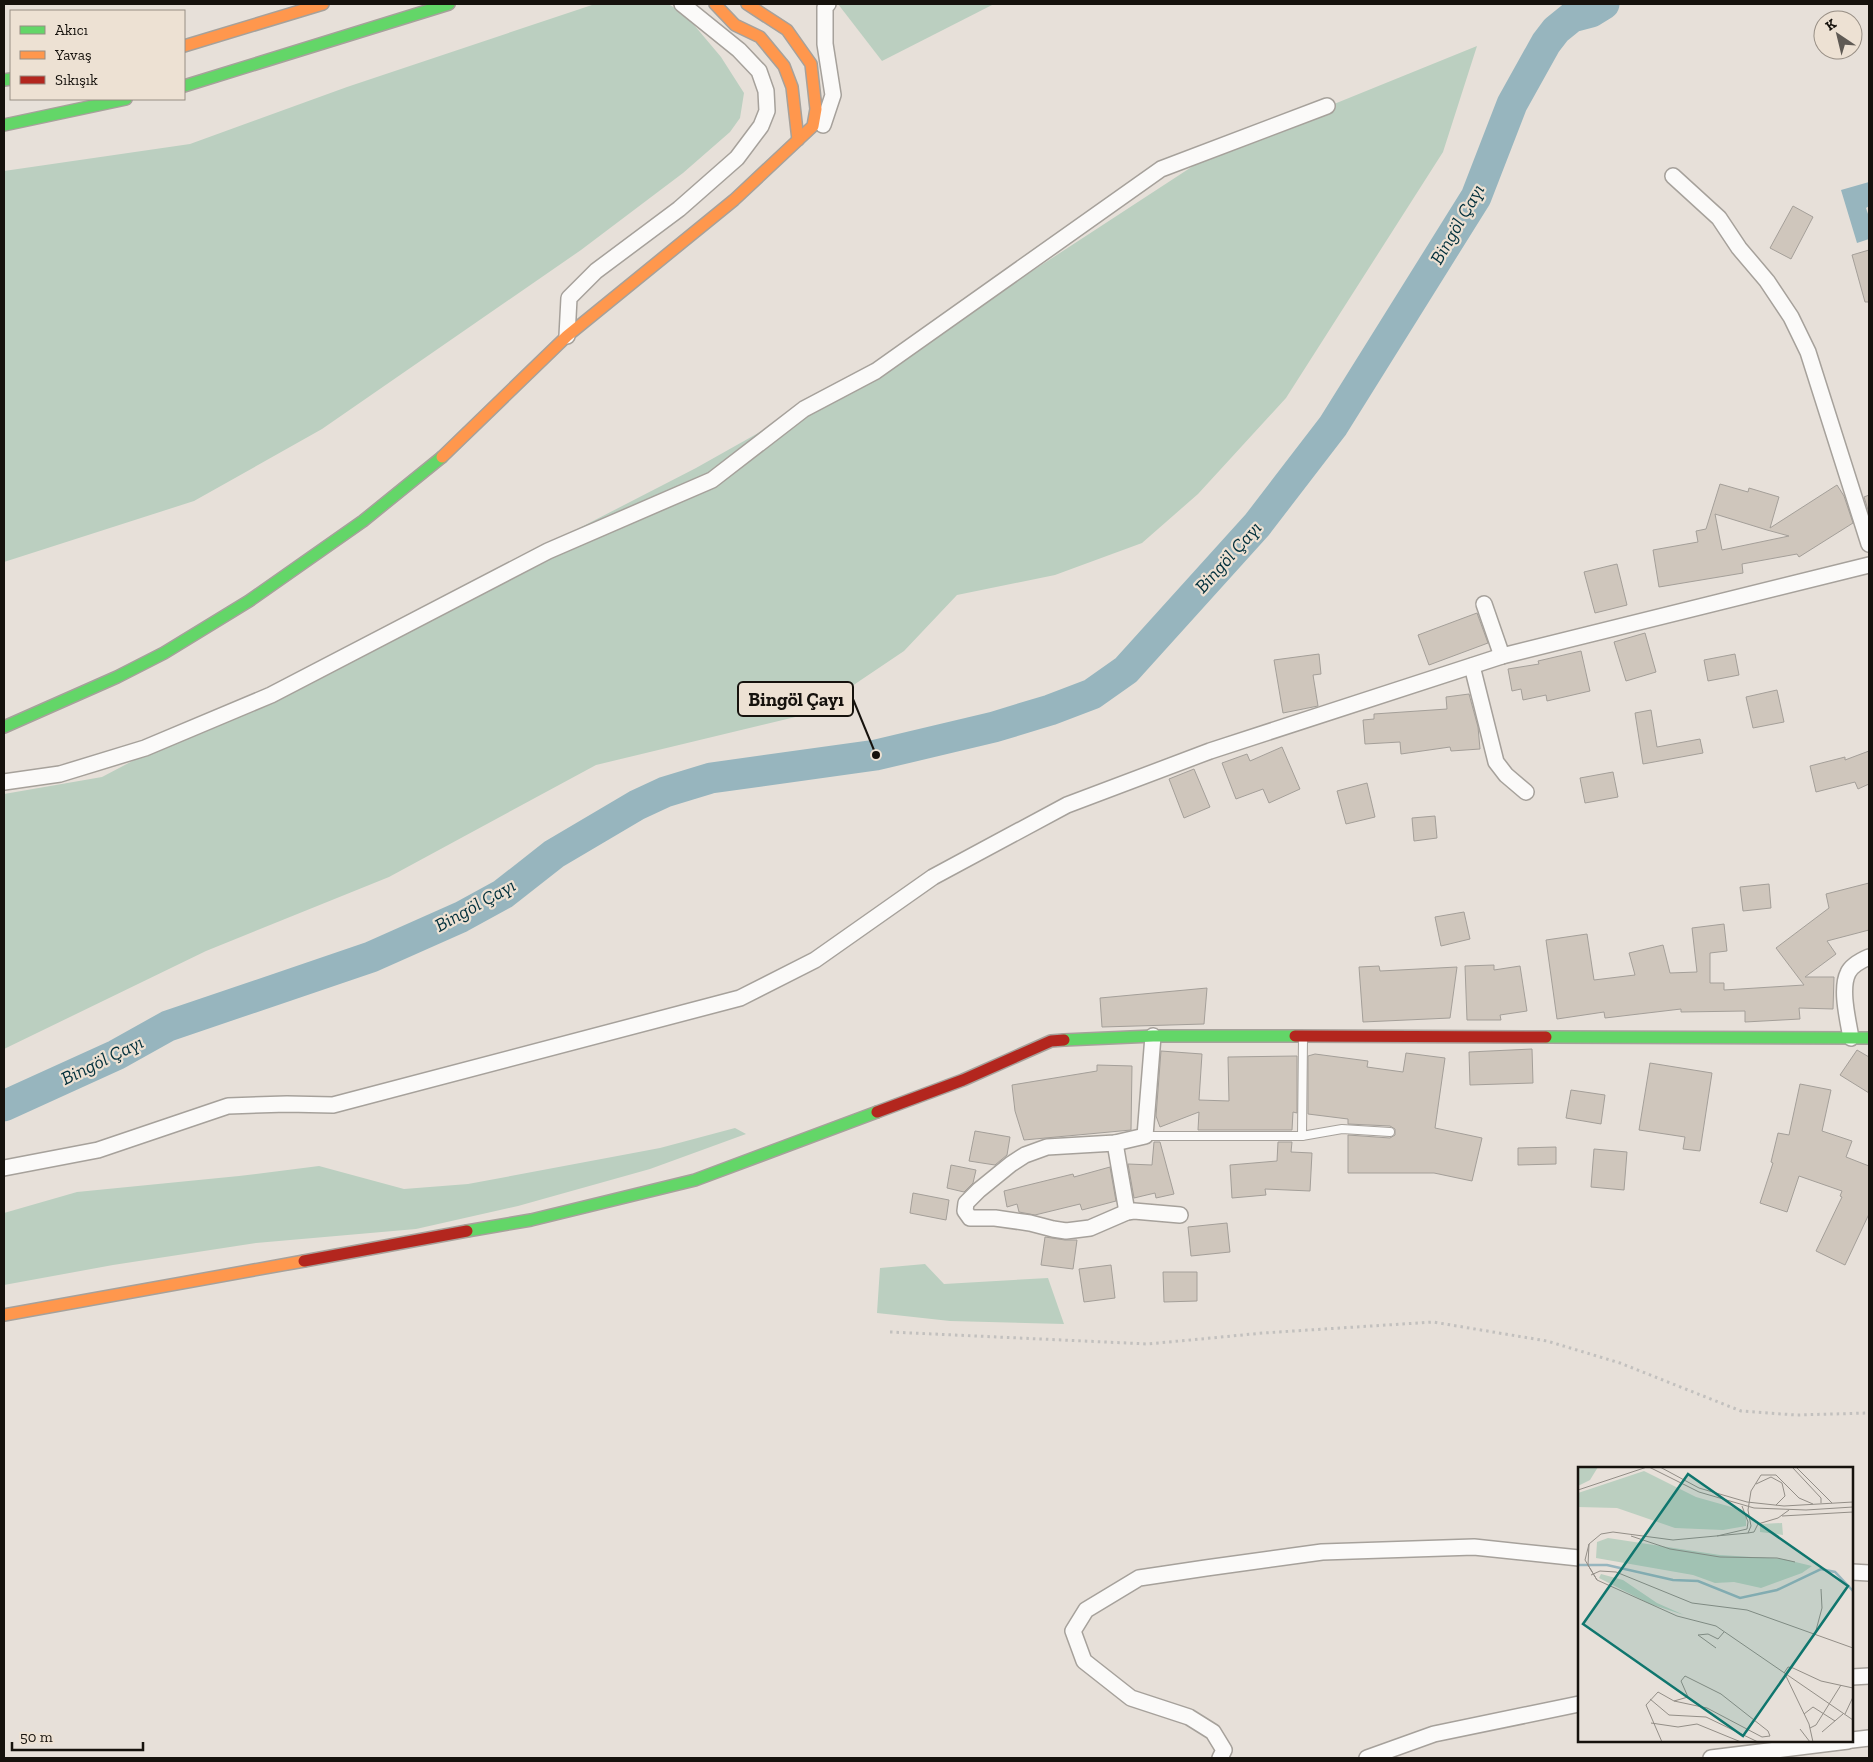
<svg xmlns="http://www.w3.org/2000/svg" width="1873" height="1762" font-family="'Zilla Slab',serif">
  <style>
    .green { fill: #bbcfc0 }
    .water { fill: #97b5be }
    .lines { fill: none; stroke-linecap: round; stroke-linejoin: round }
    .river { stroke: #97b5be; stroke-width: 31 }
    .building { fill: #cfc6bc; stroke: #a49f99; fill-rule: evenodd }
    .lane-casing { stroke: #a6a19b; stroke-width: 10 }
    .street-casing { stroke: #a6a19b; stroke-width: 18 }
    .fast-casing { stroke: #a6a19b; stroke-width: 14 }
    .slow-casing { stroke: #a6a19b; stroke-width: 14 }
    .jam-casing { stroke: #a6a19b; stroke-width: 14 }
    .path { stroke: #c2c0be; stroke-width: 3; stroke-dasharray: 2.5 4; stroke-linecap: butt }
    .lane { stroke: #fbfaf9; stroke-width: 8 }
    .street { stroke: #fbfaf9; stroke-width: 15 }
    .fast { stroke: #63d668; stroke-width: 11 }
    .slow { stroke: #ff974d; stroke-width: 11 }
    .jam { stroke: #b3261e; stroke-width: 11 }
    .labels { text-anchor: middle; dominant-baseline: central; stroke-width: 4.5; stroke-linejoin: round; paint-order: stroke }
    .water-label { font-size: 19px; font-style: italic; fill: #012f3b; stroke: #ede1d3 }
    .inset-river { fill: none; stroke: #97b5be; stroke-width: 2.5 }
    .inset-road { fill: none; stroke: #938e87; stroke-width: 1 }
    .view { fill: #0f766e; fill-opacity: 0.15; stroke: #0f766e; stroke-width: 2.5 }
    .inset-edge { fill: none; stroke: #16120d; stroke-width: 2.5 }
    .leader { fill: none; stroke: #16120d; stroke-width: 2 }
    .callout-dot { fill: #16120d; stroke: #ede1d3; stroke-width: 2 }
    .callout { fill: #ede1d3; stroke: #16120d; stroke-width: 2 }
    .callout-label { font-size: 19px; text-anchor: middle; font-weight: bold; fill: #16120d }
  </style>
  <rect width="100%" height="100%" fill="#e7e0d9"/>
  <!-- green -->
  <g class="green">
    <polygon points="595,4 668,4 684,13 721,57 744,93 740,118 730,132 683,173 581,250 322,429 194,501 4,562 4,171 190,144 347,87"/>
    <polygon points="838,4 994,4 882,61"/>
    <polygon points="1477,46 1443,152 1286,398 1198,494 1142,543 1055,575 957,595 904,651 812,713 596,765 389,877 206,951 4,1049 4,794 102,777 391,625 696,468 895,356 997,294 1213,153"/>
    <polygon points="735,1128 746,1134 650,1169 518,1206 416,1229 256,1243 113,1265 4,1285 4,1213 77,1192 239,1176 319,1166 404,1189 468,1184 660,1148"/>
    <polygon points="925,1264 944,1284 1048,1278 1064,1324 950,1321 877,1313 880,1268"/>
  </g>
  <!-- water -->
  <polygon class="water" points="1869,182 1869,206 1866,208 1869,217 1869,239 1857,243 1841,190"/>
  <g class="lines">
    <!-- river -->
    <polyline class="river" points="4,1106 116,1055 168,1026 371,957 461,917 503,894 554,854 637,805 665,792 711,778 876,755 994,727 1050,710 1092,694 1126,670 1257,525 1333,426 1476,197 1512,104 1546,43 1556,30 1572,17 1591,12 1604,4"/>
  </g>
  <!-- building -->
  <g class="building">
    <polygon points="1793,206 1813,217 1791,259 1770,248"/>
    <polygon points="1869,250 1869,302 1865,302 1852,255"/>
    <path d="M1720 484 1748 492 1749 488 1779 497 1770 528 1837 485 1844 496 1853 523 1799 557 1797 554 1742 564 1743 573 1659 587 1653 550 1698 542 1696 531 1706 529ZM1715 514 1767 530 1789 536 1722 550Z"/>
    <polygon points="1869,495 1869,513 1864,497"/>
    <polygon points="1617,564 1627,605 1595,613 1584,572"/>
    <polygon points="1477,613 1488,643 1429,665 1418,635"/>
    <polygon points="1645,633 1656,672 1626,681 1614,642"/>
    <polygon points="1581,651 1590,691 1547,701 1546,695 1523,700 1521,689 1512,691 1508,669 1539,664 1538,661"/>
    <polygon points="1319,654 1321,674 1313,675 1318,706 1283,713 1274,660"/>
    <polygon points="1735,654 1739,675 1708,681 1704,660"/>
    <polygon points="1777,690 1784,722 1753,728 1746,697"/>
    <polygon points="1469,694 1478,727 1480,749 1451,751 1450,747 1401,754 1400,742 1365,744 1363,720 1374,719 1374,714 1447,709 1446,697"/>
    <polygon points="1651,710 1657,747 1700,739 1703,753 1643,764 1635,713"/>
    <polygon points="1282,747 1300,789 1269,803 1263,789 1236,799 1222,763 1247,754 1250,761"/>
    <polygon points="1869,751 1869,784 1858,789 1855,782 1816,792 1810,766 1845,757 1845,760"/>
    <polygon points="1194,769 1210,807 1184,818 1169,779"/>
    <polygon points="1613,772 1618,797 1585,803 1580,778"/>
    <polygon points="1367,783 1375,817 1346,824 1337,791"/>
    <polygon points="1435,816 1437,838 1414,841 1412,818"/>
    <polygon points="1869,883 1869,930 1827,941 1836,954 1805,977 1834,977 1833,1009 1799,1008 1800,1019 1745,1022 1745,1011 1681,1012 1681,1009 1605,1018 1604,1012 1557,1019 1546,940 1587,934 1594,980 1635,975 1629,953 1663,945 1670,973 1697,972 1692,928 1724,924 1727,951 1710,953 1710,983 1724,983 1724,990 1804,985 1776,948 1829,908 1826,894"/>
    <polygon points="1769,884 1771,908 1743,911 1740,887"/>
    <polygon points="1464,912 1470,939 1441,946 1435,917"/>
    <polygon points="1494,965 1494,970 1520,966 1527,1011 1500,1015 1501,1020 1467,1020 1465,966"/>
    <polygon points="1379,966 1380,971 1457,967 1450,1018 1363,1022 1359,967"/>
    <polygon points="1207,988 1204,1024 1102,1027 1100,998"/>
    <polygon points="1532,1049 1533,1083 1470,1085 1469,1052"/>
    <polygon points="1857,1050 1869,1057 1869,1093 1840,1075"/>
    <polygon points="1161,1051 1202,1054 1199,1100 1229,1101 1228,1057 1297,1056 1297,1113 1293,1112 1292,1130 1198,1130 1199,1112 1160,1127 1156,1116"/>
    <polygon points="1406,1053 1445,1058 1435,1128 1482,1138 1472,1181 1434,1173 1348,1173 1348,1135 1390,1138 1395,1135 1395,1129 1390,1126 1348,1124 1348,1119 1308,1114 1308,1056 1315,1054 1368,1061 1367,1067 1403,1072"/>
    <polygon points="1650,1063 1712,1073 1700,1151 1683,1149 1685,1137 1639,1130"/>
    <polygon points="1097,1065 1132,1066 1131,1130 1024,1140 1015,1111 1012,1085 1097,1071"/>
    <polygon points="1800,1084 1831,1090 1822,1131 1852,1141 1846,1157 1869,1166 1869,1214 1845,1265 1816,1251 1842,1197 1840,1196 1842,1191 1799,1176 1787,1212 1760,1203 1773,1163 1771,1162 1778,1133 1789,1135"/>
    <polygon points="1571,1090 1605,1095 1601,1124 1566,1118"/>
    <polygon points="975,1131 1010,1137 1007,1155 995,1165 969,1161"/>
    <polygon points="1154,1142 1160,1142 1174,1194 1156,1198 1155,1193 1134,1198 1128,1164 1152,1165"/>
    <polygon points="1278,1142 1292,1142 1291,1152 1312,1153 1310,1191 1265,1189 1266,1195 1232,1198 1230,1165 1277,1161"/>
    <polygon points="1556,1147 1556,1164 1518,1165 1518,1148"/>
    <polygon points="1594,1149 1627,1152 1624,1190 1591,1187"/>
    <polygon points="951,1165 976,1170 973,1183 964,1192 947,1188"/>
    <polygon points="1110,1167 1116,1201 1082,1210 1080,1204 1035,1215 1019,1212 1017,1204 1007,1207 1004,1191 1073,1174 1074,1177"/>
    <polygon points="913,1193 949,1200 946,1220 910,1213"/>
    <polygon points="1227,1223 1230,1252 1191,1256 1188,1227"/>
    <polygon points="1045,1237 1065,1240 1077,1240 1073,1269 1041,1265"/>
    <polygon points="1111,1265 1115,1298 1084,1302 1079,1269"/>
    <polygon points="1163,1272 1197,1272 1197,1301 1164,1302"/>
  </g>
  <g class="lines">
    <!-- lane casing -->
    <g class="lane-casing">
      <g id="lane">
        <polyline points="1145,1136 1302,1136 1342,1129 1390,1132"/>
        <polyline points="1302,1136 1303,1038"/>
      </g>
    </g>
    <!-- street casing -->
    <g class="street-casing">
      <g id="street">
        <polyline points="823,125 833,95 825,44 825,7 828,4"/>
        <polyline points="1673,176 1719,218 1739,248 1767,281 1791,317 1808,352 1869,544"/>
        <polyline points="567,336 569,298 596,271 679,209 737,158 761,126 767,111 766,91 759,71 739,50 682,4"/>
        <polyline points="1484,604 1502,656"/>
        <polyline points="1472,666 1496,762 1506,775 1526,792"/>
        <polyline points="4,782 60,774 145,748 271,695 548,551 712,480 804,409 876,371 1161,169 1327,106"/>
        <polyline points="1153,1036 1145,1136 1115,1143 1047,1147 1025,1155 1011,1164 979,1190 966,1203 965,1211 970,1218 995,1218 1030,1223 1053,1229 1066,1231 1090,1228 1127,1212 1134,1211 1180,1215"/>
        <path d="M1851 1038C1848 1020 1840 989 1848 973 1851 966 1862 960 1869 957"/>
        <polyline points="1115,1143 1127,1212"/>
        <polyline points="4,1168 98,1150 228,1106 287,1104 333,1105 740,998 815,960 933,877 1067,805 1210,751 1502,656 1869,565"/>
        <polyline points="1852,1572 1869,1573"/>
        <polyline points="1852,1677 1869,1676"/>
        <polyline points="1852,1740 1869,1738"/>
        <polyline points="1220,1758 1224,1750 1213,1732 1189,1717 1131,1698 1084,1661 1073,1631 1086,1610 1139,1578 1206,1568 1322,1552 1474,1547 1579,1558"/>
        <polyline points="1367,1758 1434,1734 1579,1704"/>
        <polyline points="1711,1758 1848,1741"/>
      </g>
    </g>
    <!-- fast casing -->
    <g class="fast-casing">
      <g id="fast">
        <polyline points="4,80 11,79"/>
        <polyline points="184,86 449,4"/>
        <polyline points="4,125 126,99"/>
        <polyline points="4,727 117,677 164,653 249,601 363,521 442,457"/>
        <polyline points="1546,1037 1869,1038"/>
        <polyline points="1064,1040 1153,1036 1295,1036"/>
        <polyline points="467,1231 531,1220 695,1180 877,1112"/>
      </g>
    </g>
    <!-- slow casing -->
    <g class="slow-casing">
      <g id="slow">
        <polyline points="715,4 735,25 760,37 784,66 792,87 798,140"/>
        <polyline points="747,4 787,30 811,64 816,109 813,126 798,140"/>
        <polyline points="184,46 323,4"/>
        <polyline points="442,457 567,336 734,200 798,140"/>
        <polyline points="4,1315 304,1261"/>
      </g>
    </g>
    <!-- jam casing -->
    <g class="jam-casing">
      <g id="jam">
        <polyline points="1295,1036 1546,1037"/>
        <polyline points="877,1112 963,1080 1051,1041 1064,1040"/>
        <polyline points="304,1261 467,1231"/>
      </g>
    </g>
    <!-- path -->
    <polyline class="path" points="890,1332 1148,1344 1263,1333 1433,1322 1547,1341 1620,1363 1741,1411 1796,1415 1869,1413"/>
    <!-- lane -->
    <use href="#lane" class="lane"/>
    <!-- street -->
    <use href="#street" class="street"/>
    <!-- fast -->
    <use href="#fast" class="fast"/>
    <!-- slow -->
    <use href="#slow" class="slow"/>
    <!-- jam -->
    <use href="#jam" class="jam"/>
  </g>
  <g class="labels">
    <!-- water labels -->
    <g class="water-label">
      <text transform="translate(1457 224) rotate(-60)">Bingöl Çayı</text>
      <text transform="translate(1228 557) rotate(-48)">Bingöl Çayı</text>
      <text transform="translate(475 905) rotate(-29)">Bingöl Çayı</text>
      <text transform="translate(102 1060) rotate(-26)">Bingöl Çayı</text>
    </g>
  </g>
  <!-- overview -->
  <g transform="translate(1578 1467)">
    <rect width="275" height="275" fill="#e7e0d9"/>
    <path d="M0 0H20L12 13 0 19ZM66 4 118 30 164 43 168 49V59L145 63 97 61 39 41 0 40V26ZM204 56 205 68 182 65V57ZM30 71 142 88 205 92 234 99 224 106 183 121 156 115 137 116 115 108 18 91 19 75ZM23 107 45 113 79 136 106 148 72 137 21 111Z" fill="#bbcfc0"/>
    <path class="inset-river" d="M0 98H29L95 113 120 114 162 131 199 123 243 102 257 105 275 124"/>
    <path class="inset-road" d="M71 0 121 25 176 41 228 43 275 40M82 0 121 21 169 35 206 39 275 35M214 0 243 31V36M218 0 254 36M178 17 193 10 204 16 207 29 198 38M0 23 69 0M204 49 275 45M170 66 176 65 180 57 200 51 211 43M170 66 173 59 170 43 173 24 183 8H198L221 31 235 37M53 69 92 82 142 90 199 91 217 95M139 69 169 62 170 55 164 39M11 77 23 67 35 65 95 73 170 66M11 77 10 98 19 113 7 93ZM13 108 22 104 38 105 114 136 169 143 275 181M19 113 99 149 138 159 275 253M237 167 244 141 243 122M138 181 120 168 130 167 140 172 146 165M206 206 210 200 215 201 243 214 275 221M207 207 231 257 235 275M72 232 91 248 128 250 180 275M226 247 235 240 257 254M267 247 275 230M73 256 100 260 119 257 163 275M232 261 238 258 263 218M222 262 232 275M244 265 265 247M84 275 68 238 80 225 96 234 110 230 103 214 107 209 143 227 190 264 192 269 184 270 129 241 96 234"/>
    <path class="view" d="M110 7 270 119 165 269 5 157Z"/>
    <rect width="275" height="275" class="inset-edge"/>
  </g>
  <!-- callouts -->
  <path class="leader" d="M876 755L853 699"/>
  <circle class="callout-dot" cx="876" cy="755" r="5"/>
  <rect class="callout" x="738" y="682" width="115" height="34" rx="5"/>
  <g class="callout-label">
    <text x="796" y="706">Bingöl Çayı</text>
  </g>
  <!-- border -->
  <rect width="1873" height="1762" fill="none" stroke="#16120d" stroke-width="10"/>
  <!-- legend -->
  <rect x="10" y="10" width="175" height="90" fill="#ede1d3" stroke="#978e84"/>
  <rect x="20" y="26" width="25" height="8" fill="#63d668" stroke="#978e84"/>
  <text x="55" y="35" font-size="15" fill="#16120d">Akıcı</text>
  <rect x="20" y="51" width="25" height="8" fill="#ff974d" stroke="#978e84"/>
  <text x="55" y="60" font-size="15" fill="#16120d">Yavaş</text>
  <rect x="20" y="76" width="25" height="8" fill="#b3261e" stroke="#978e84"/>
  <text x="55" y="85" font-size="15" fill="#16120d">Sıkışık</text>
  <!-- north arrow -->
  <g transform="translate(1838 35) rotate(325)"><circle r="24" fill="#ede1d3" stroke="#978e84"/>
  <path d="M0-4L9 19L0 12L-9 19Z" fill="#5f5a54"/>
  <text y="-8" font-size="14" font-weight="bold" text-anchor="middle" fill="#16120d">K</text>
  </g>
  <!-- scale -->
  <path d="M12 1742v8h131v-8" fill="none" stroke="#16120d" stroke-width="2.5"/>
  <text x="20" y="1742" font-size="15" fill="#16120d" stroke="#ede1d3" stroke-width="4" paint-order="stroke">50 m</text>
</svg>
